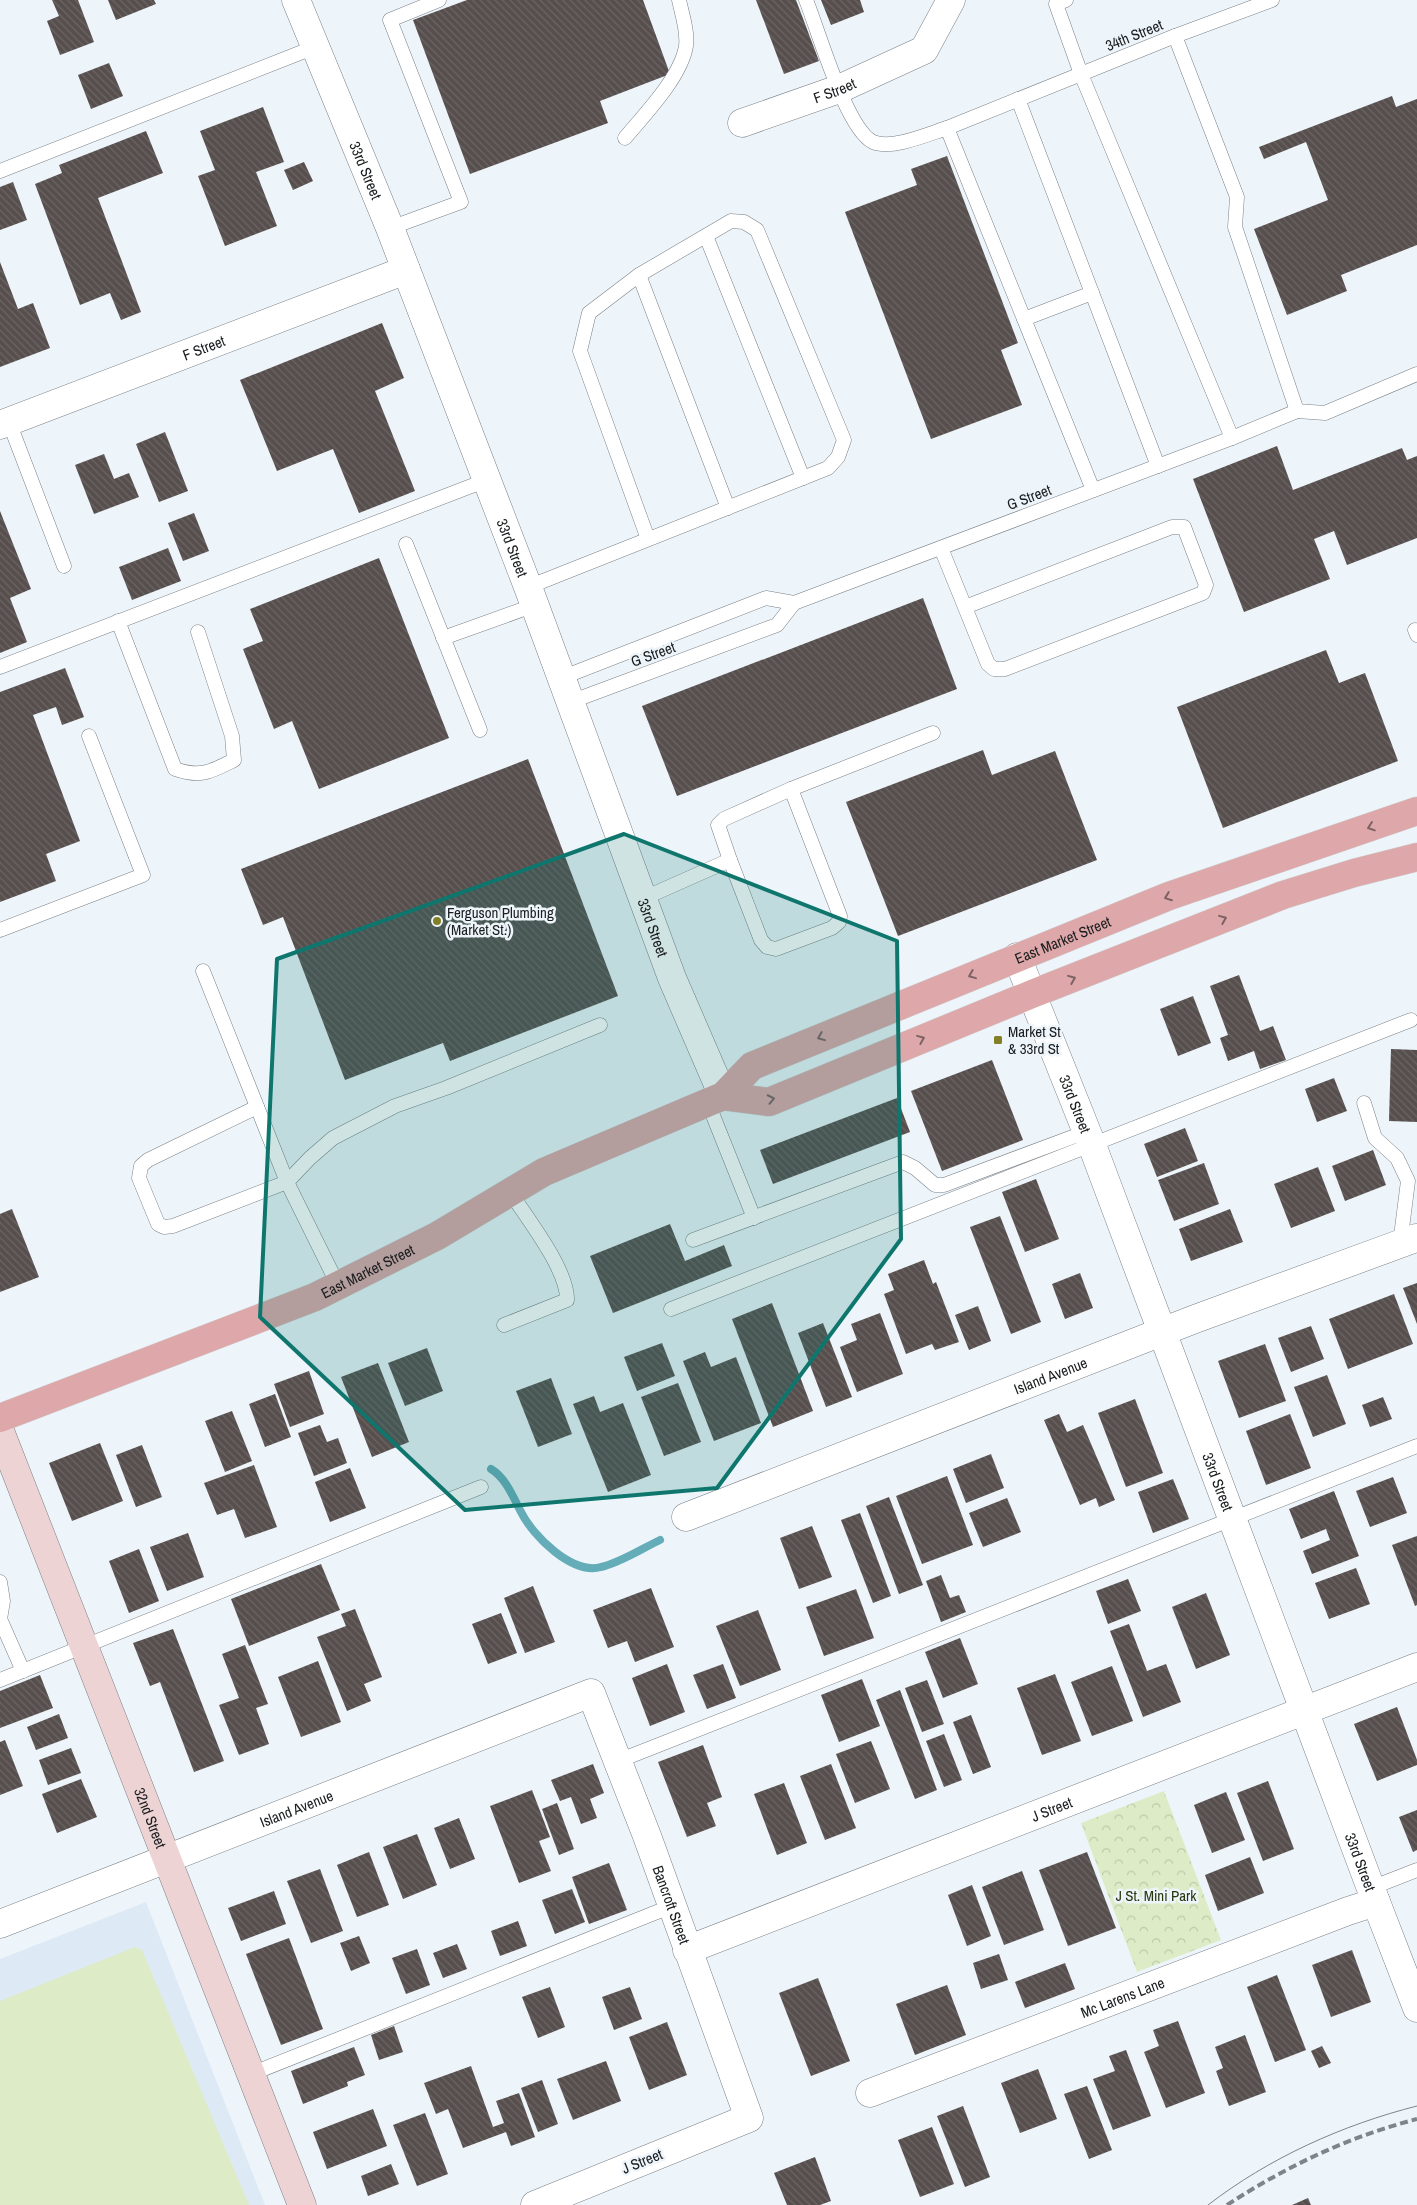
<svg xmlns="http://www.w3.org/2000/svg" width="1417" height="2205" font-family="'Archivo Narrow',sans-serif">
  <style>
    .built { fill: #ddeaf5 }
    .forest { fill: url(#forest-crowns) }
    .garden { fill: #ddecc6 }
    .lines { fill: none; stroke-linecap: round; stroke-linejoin: round }
    .stream { stroke: #64adb8; stroke-width: 8 }
    .building { fill: url(#building-back-hatch) }
    .lane-casing { stroke: #7b8187; stroke-width: 15 }
    .street-casing { stroke: #7b8187; stroke-width: 29 }
    .secondary-casing { stroke: #7b8187; stroke-width: 29 }
    .primary-casing { stroke: #d1d2d2; stroke-width: 29 }
    .lane { stroke: #fff; stroke-width: 14 }
    .street { stroke: #fff; stroke-width: 28 }
    .secondary { stroke: #eed3d4; stroke-width: 28 }
    .primary { stroke: #dea7a9; stroke-width: 28 }
    .tram { stroke: #7f8488; stroke-width: 1 }
    .rail { stroke: #7f8488; stroke-width: 4; stroke-dasharray: 8 4; stroke-linecap: butt }
    .oneway { stroke: #7c6264 }
    .marked { fill: #0f766e; fill-opacity: 0.2; stroke: #0f766e; stroke-width: 4; stroke-linejoin: round }
    .poi-dot { fill: #827f27; stroke: #edf4fa; stroke-width: 2 }
    .labels { text-anchor: middle; dominant-baseline: central; stroke-width: 5; stroke-linejoin: round; paint-order: stroke }
    .street-label { font-size: 15px; fill: #1a1d1f; stroke: #edf4fa }
    .poi-label { font-size: 15px; fill: #1a1d1f; stroke: #edf4fa; text-anchor: start }
    .park-label { font-size: 15px; fill: #28340d; stroke: #edf4fa }
  </style>
  <defs>
    <pattern id="forest-crowns" width="20" height="18" patternUnits="userSpaceOnUse" patternTransform="scale(1.25)"><rect width="20" height="18" fill="#ddecc6"/><path d="M2 6a3 3 0 1 1 6 0M12 15a3 3 0 1 1 6 0" fill="none" stroke="#bdcaaa"/></pattern>
    <pattern id="building-back-hatch" width="6" height="6" patternUnits="userSpaceOnUse" patternTransform="scale(1.25)"><rect width="6" height="6" fill="#574f4d"/><path d="M-1 5l2 2M0 0l6 6M5-1l2 2" fill="none" stroke="#6b6563"/></pattern>
  </defs>
  <rect width="100%" height="100%" fill="#edf4fa"/>
  <!-- built -->
  <polygon class="built" points="146,1902 265,2205 0,2205 0,1959"/>
  <!-- forest -->
  <polygon class="forest" points="1164,1791 1221,1940 1137,1972 1081,1823"/>
  <!-- garden -->
  <polygon class="garden" points="135,1947 142,1950 249,2205 0,2205 0,2001"/>
  <g class="lines">
    <!-- stream -->
    <path class="stream" d="M491 1469C506 1478 513 1497 521 1512 533 1536 572 1575 601 1567 620 1563 643 1548 660 1540"/>
  </g>
  <!-- building -->
  <g class="building">
    <polygon points="52,0 78,0 94,42 60,55 47,21 59,16"/>
    <polygon points="108,0 154,0 156,4 116,20"/>
    <polygon points="467,0 643,0 670,74 600,101 608,123 470,174 413,20"/>
    <polygon points="756,0 796,0 819,61 784,74"/>
    <polygon points="821,0 860,0 864,12 831,25"/>
    <polygon points="109,63 123,96 91,109 78,75"/>
    <polygon points="1392,96 1396,107 1417,99 1417,245 1341,275 1347,291 1287,315 1254,229 1328,200 1306,142 1264,159 1259,147"/>
    <polygon points="263,107 284,162 256,172 277,226 225,246 198,176 215,170 200,131"/>
    <polygon points="146,131 163,173 98,198 141,312 121,320 110,293 80,305 35,184 62,173 59,165"/>
    <polygon points="947,156 1018,343 1001,350 1022,405 931,439 845,212 917,185 911,169"/>
    <polygon points="304,162 313,181 293,190 284,170"/>
    <polygon points="13,182 27,220 0,230 0,187"/>
    <polygon points="0,262 18,309 33,303 50,348 0,367"/>
    <polygon points="382,323 404,378 375,391 415,491 359,513 333,449 277,471 240,380"/>
    <polygon points="165,432 188,491 159,502 136,444"/>
    <polygon points="1277,446 1293,490 1402,448 1407,460 1417,456 1417,538 1347,565 1334,531 1314,539 1330,579 1244,612 1193,479"/>
    <polygon points="104,454 114,479 129,473 139,497 94,514 75,465"/>
    <polygon points="0,511 31,589 10,598 27,642 0,653"/>
    <polygon points="194,513 209,551 183,561 168,523"/>
    <polygon points="168,548 181,581 132,600 119,567"/>
    <polygon points="379,558 449,738 319,789 292,721 274,729 243,649 263,641 250,609"/>
    <polygon points="923,598 957,689 677,796 642,706"/>
    <polygon points="1326,650 1339,683 1365,673 1398,761 1223,828 1177,707"/>
    <polygon points="65,668 84,717 62,725 56,707 33,715 80,841 46,854 56,881 0,902 0,692"/>
    <polygon points="983,750 992,775 1055,751 1097,860 898,936 846,802"/>
    <polygon points="528,759 618,996 450,1061 443,1043 345,1080 283,917 263,925 241,869"/>
    <polygon points="1239,975 1260,1031 1273,1026 1286,1060 1260,1069 1254,1051 1228,1061 1220,1038 1228,1035 1210,986"/>
    <polygon points="1193,996 1211,1043 1178,1056 1160,1009"/>
    <polygon points="1391,1049 1417,1050 1417,1122 1389,1121"/>
    <polygon points="992,1060 1023,1140 942,1171 911,1091"/>
    <polygon points="1334,1078 1347,1111 1317,1122 1305,1089"/>
    <polygon points="897,1098 910,1132 773,1184 760,1150"/>
    <polygon points="1185,1128 1198,1161 1157,1177 1144,1144"/>
    <polygon points="1373,1150 1386,1185 1345,1201 1332,1166"/>
    <polygon points="1204,1163 1219,1204 1174,1221 1158,1180"/>
    <polygon points="1318,1167 1335,1211 1291,1228 1274,1184"/>
    <polygon points="1036,1179 1059,1239 1025,1252 1002,1192"/>
    <polygon points="12,1209 39,1277 0,1292 0,1214"/>
    <polygon points="1230,1209 1243,1242 1191,1261 1179,1229"/>
    <polygon points="1000,1216 1041,1322 1011,1334 970,1227"/>
    <polygon points="670,1224 685,1261 724,1245 732,1266 613,1313 590,1256"/>
    <polygon points="924,1260 933,1284 936,1282 959,1342 935,1350 932,1344 906,1354 884,1294 894,1290 888,1274"/>
    <polygon points="1080,1273 1093,1308 1065,1319 1052,1284"/>
    <polygon points="1417,1283 1417,1324 1403,1288"/>
    <polygon points="1394,1294 1413,1344 1348,1369 1329,1319"/>
    <polygon points="772,1303 813,1411 773,1427 732,1319"/>
    <polygon points="978,1306 991,1341 969,1350 955,1315"/>
    <polygon points="880,1313 903,1374 857,1392 840,1347 857,1340 851,1324"/>
    <polygon points="823,1323 852,1397 826,1407 798,1333"/>
    <polygon points="1311,1326 1324,1359 1291,1372 1278,1338"/>
    <polygon points="662,1343 675,1376 637,1391 624,1357"/>
    <polygon points="1265,1344 1286,1401 1239,1418 1218,1361"/>
    <polygon points="427,1348 443,1391 405,1406 388,1363"/>
    <polygon points="705,1352 711,1367 736,1357 761,1423 714,1441 683,1361"/>
    <polygon points="378,1363 409,1442 372,1457 341,1377"/>
    <polygon points="309,1371 324,1414 290,1427 274,1384"/>
    <polygon points="1327,1375 1346,1424 1313,1437 1294,1387"/>
    <polygon points="551,1378 572,1434 538,1447 516,1391"/>
    <polygon points="678,1383 701,1442 664,1456 641,1397"/>
    <polygon points="275,1394 291,1437 265,1447 249,1404"/>
    <polygon points="594,1396 600,1412 623,1403 651,1475 608,1492 573,1404"/>
    <polygon points="1383,1397 1392,1419 1370,1427 1362,1405"/>
    <polygon points="1135,1399 1163,1473 1126,1487 1098,1413"/>
    <polygon points="232,1411 252,1461 225,1472 205,1421"/>
    <polygon points="1059,1414 1067,1432 1083,1425 1115,1500 1099,1507 1096,1498 1080,1505 1044,1420"/>
    <polygon points="1290,1414 1311,1468 1266,1485 1246,1431"/>
    <polygon points="320,1425 327,1442 338,1438 347,1463 314,1476 298,1433"/>
    <polygon points="100,1443 123,1501 72,1521 49,1463"/>
    <polygon points="142,1445 162,1497 136,1507 116,1455"/>
    <polygon points="991,1454 1004,1488 966,1503 953,1469"/>
    <polygon points="254,1465 277,1527 245,1538 234,1509 217,1515 204,1483"/>
    <polygon points="350,1468 366,1508 330,1522 315,1482"/>
    <polygon points="947,1476 973,1545 922,1564 896,1496"/>
    <polygon points="1393,1477 1407,1513 1370,1527 1356,1491"/>
    <polygon points="1173,1479 1189,1519 1153,1533 1138,1492"/>
    <polygon points="1334,1491 1359,1556 1312,1574 1303,1551 1330,1540 1326,1529 1301,1539 1289,1509"/>
    <polygon points="889,1497 923,1585 899,1594 866,1506"/>
    <polygon points="1007,1498 1021,1532 983,1547 969,1513"/>
    <polygon points="860,1513 891,1596 873,1603 841,1520"/>
    <polygon points="812,1526 832,1577 799,1589 780,1538"/>
    <polygon points="188,1533 204,1577 167,1591 150,1547"/>
    <polygon points="1417,1536 1417,1605 1415,1606 1392,1545"/>
    <polygon points="139,1549 159,1601 129,1613 109,1561"/>
    <polygon points="321,1564 340,1610 249,1646 231,1599"/>
    <polygon points="1356,1568 1370,1604 1329,1619 1315,1583"/>
    <polygon points="941,1575 950,1598 959,1595 966,1612 941,1622 926,1581"/>
    <polygon points="1128,1579 1141,1611 1108,1624 1096,1591"/>
    <polygon points="533,1586 555,1642 525,1653 504,1598"/>
    <polygon points="651,1588 674,1647 635,1662 627,1641 608,1648 593,1610"/>
    <polygon points="856,1589 874,1638 824,1656 806,1607"/>
    <polygon points="1206,1593 1230,1655 1196,1669 1172,1607"/>
    <polygon points="355,1609 382,1677 364,1684 371,1701 347,1711 317,1637 346,1626 341,1614"/>
    <polygon points="758,1610 781,1670 740,1686 716,1626"/>
    <polygon points="501,1613 517,1653 488,1664 472,1624"/>
    <polygon points="1129,1624 1147,1671 1166,1664 1181,1702 1143,1717 1110,1631"/>
    <polygon points="173,1629 224,1761 194,1772 160,1682 150,1686 133,1643"/>
    <polygon points="960,1638 978,1684 943,1698 925,1652"/>
    <polygon points="245,1645 268,1704 256,1708 269,1744 239,1755 219,1705 239,1698 222,1654"/>
    <polygon points="318,1661 341,1722 301,1737 278,1677"/>
    <polygon points="667,1664 685,1712 650,1726 632,1678"/>
    <polygon points="723,1664 736,1698 707,1709 693,1675"/>
    <polygon points="1112,1666 1133,1721 1092,1736 1071,1682"/>
    <polygon points="1055,1674 1081,1741 1042,1755 1017,1688"/>
    <polygon points="40,1675 53,1708 0,1728 0,1691"/>
    <polygon points="862,1679 880,1726 839,1742 821,1695"/>
    <polygon points="927,1680 944,1724 922,1732 905,1688"/>
    <polygon points="900,1690 937,1790 915,1799 876,1700"/>
    <polygon points="1397,1707 1417,1760 1417,1765 1377,1781 1354,1724"/>
    <polygon points="59,1714 68,1738 36,1750 27,1727"/>
    <polygon points="971,1715 991,1767 973,1774 953,1722"/>
    <polygon points="944,1734 962,1780 944,1787 926,1741"/>
    <polygon points="5,1740 23,1786 0,1795 0,1742"/>
    <polygon points="871,1741 890,1789 855,1803 836,1754"/>
    <polygon points="703,1745 722,1797 707,1803 716,1826 687,1837 658,1762"/>
    <polygon points="71,1748 81,1773 48,1785 39,1760"/>
    <polygon points="593,1764 604,1793 590,1799 597,1818 581,1824 571,1797 560,1801 551,1780"/>
    <polygon points="831,1764 856,1828 825,1840 800,1776"/>
    <polygon points="81,1779 97,1817 57,1833 42,1794"/>
    <polygon points="1268,1781 1294,1849 1263,1861 1237,1793"/>
    <polygon points="784,1783 807,1843 777,1855 754,1794"/>
    <polygon points="532,1790 550,1837 539,1841 551,1871 519,1883 490,1806"/>
    <polygon points="1226,1792 1245,1840 1212,1853 1194,1805"/>
    <polygon points="557,1803 574,1849 559,1855 542,1809"/>
    <polygon points="1417,1810 1417,1850 1413,1852 1399,1817"/>
    <polygon points="459,1818 475,1859 450,1869 434,1828"/>
    <polygon points="417,1834 437,1885 403,1899 383,1847"/>
    <polygon points="369,1852 389,1905 357,1917 337,1865"/>
    <polygon points="1087,1852 1116,1928 1068,1946 1039,1870"/>
    <polygon points="1250,1857 1264,1893 1218,1911 1205,1875"/>
    <polygon points="609,1863 627,1910 589,1924 572,1877"/>
    <polygon points="320,1869 343,1931 311,1943 287,1881"/>
    <polygon points="1022,1871 1044,1930 1004,1945 982,1887"/>
    <polygon points="972,1885 991,1936 967,1946 948,1895"/>
    <polygon points="572,1889 585,1922 555,1934 542,1900"/>
    <polygon points="274,1891 286,1924 241,1941 228,1908"/>
    <polygon points="518,1921 527,1946 500,1956 491,1931"/>
    <polygon points="359,1936 370,1963 351,1971 340,1943"/>
    <polygon points="289,1938 323,2029 281,2045 246,1954"/>
    <polygon points="457,1944 467,1969 443,1978 433,1953"/>
    <polygon points="417,1949 430,1985 406,1994 392,1958"/>
    <polygon points="1352,1950 1371,2002 1331,2017 1312,1965"/>
    <polygon points="999,1954 1008,1980 981,1989 973,1963"/>
    <polygon points="1065,1963 1075,1989 1025,2008 1015,1982"/>
    <polygon points="1277,1975 1306,2050 1275,2062 1247,1987"/>
    <polygon points="818,1978 850,2061 811,2076 779,1993"/>
    <polygon points="947,1985 966,2035 915,2055 896,2004"/>
    <polygon points="550,1987 565,2027 538,2038 522,1997"/>
    <polygon points="630,1987 642,2019 614,2030 602,1997"/>
    <polygon points="1178,2021 1205,2093 1166,2108 1144,2052 1159,2046 1153,2030"/>
    <polygon points="667,2022 687,2075 649,2090 629,2037"/>
    <polygon points="394,2026 403,2052 379,2060 371,2035"/>
    <polygon points="1245,2035 1266,2092 1229,2106 1216,2071 1223,2068 1215,2047"/>
    <polygon points="1322,2046 1331,2063 1319,2068 1311,2051"/>
    <polygon points="354,2047 365,2075 347,2082 348,2086 303,2104 291,2071"/>
    <polygon points="1126,2050 1151,2116 1113,2130 1093,2079 1115,2071 1109,2056"/>
    <polygon points="606,2061 621,2101 573,2120 557,2079"/>
    <polygon points="471,2066 493,2127 504,2123 496,2101 519,2093 535,2137 511,2146 506,2132 463,2148 448,2109 436,2114 424,2083"/>
    <polygon points="1038,2069 1057,2119 1020,2133 1001,2083"/>
    <polygon points="542,2080 558,2124 538,2132 521,2088"/>
    <polygon points="1087,2086 1112,2150 1089,2159 1064,2094"/>
    <polygon points="963,2106 990,2177 965,2187 937,2116"/>
    <polygon points="373,2109 387,2146 327,2169 313,2132"/>
    <polygon points="425,2113 448,2174 417,2186 393,2125"/>
    <polygon points="932,2127 954,2184 920,2197 898,2140"/>
    <polygon points="815,2157 831,2201 820,2205 787,2205 774,2173"/>
    <polygon points="391,2164 399,2184 368,2196 361,2176"/>
    <polygon points="1308,2198 1311,2205 1292,2205"/>
  </g>
  <g class="lines">
    <!-- lane casing -->
    <g class="lane-casing">
      <g id="lane">
        <path d="M806 0C818 29 846 129 873 142 892 150 928 134 947 128L1093 490"/>
        <polyline points="1066,0 1056,4 1081,74 1175,36 1237,197 1235,227 1297,411 1325,413 1417,374"/>
        <polyline points="1175,36 1272,0"/>
        <polyline points="1018,99 1158,466"/>
        <polyline points="947,128 1081,74 1232,438"/>
        <path d="M625 138C645 114 681 77 686 46 688 32 682 14 679 0"/>
        <polyline points="0,171 315,47"/>
        <polyline points="390,228 461,202 390,20 439,0"/>
        <polyline points="706,236 803,478"/>
        <polyline points="639,275 728,508"/>
        <polyline points="1024,319 1092,293"/>
        <polyline points="9,422 64,566"/>
        <polyline points="406,544 480,730"/>
        <polyline points="941,548 988,664 994,669 1005,669 1203,593 1206,585 1184,527 1172,527 965,607"/>
        <polyline points="528,587 828,468 838,457 844,440 757,230 744,222 731,221 639,275 589,313 580,351 648,539"/>
        <path d="M118 621 175 769C201 778 210 772 234 760L232 736 198 632"/>
        <polyline points="1415,630 1417,635"/>
        <polyline points="443,638 535,605"/>
        <polyline points="0,667 487,480"/>
        <polyline points="561,678 766,598 794,603 1232,438 1297,411"/>
        <polyline points="570,702 777,625 794,603"/>
        <polyline points="730,860 718,825 724,819 791,789 933,733"/>
        <polyline points="642,899 730,860 761,940 767,947 776,949 832,928 839,922 840,916 791,789"/>
        <polyline points="0,930 143,875 89,736"/>
        <polyline points="203,971 287,1182 338,1285"/>
        <polyline points="708,1103 754,1218"/>
        <polyline points="1364,1103 1375,1138 1397,1158 1408,1181 1400,1244"/>
        <polyline points="257,1107 148,1160 141,1166 139,1178 158,1224 164,1227 173,1226 287,1182 310,1158 333,1138 395,1106 446,1088 600,1025"/>
        <polyline points="693,1240 903,1162 915,1168 935,1185 944,1185 1086,1132"/>
        <polyline points="671,1309 1411,1020"/>
        <path d="M504 1325 567 1300C568 1270 527 1218 510 1192"/>
        <polyline points="0,1582 3,1601 0,1619"/>
        <polyline points="0,1619 23,1671"/>
        <polyline points="0,1680 481,1487"/>
        <polyline points="618,1761 1417,1446"/>
        <polyline points="1371,1888 1417,1870"/>
        <polyline points="251,2074 672,1906"/>
      </g>
    </g>
    <!-- street casing -->
    <g class="street-casing">
      <g id="street">
        <path id="s1" d="M296 0 390 228 528 587 672 978 723 1096"/>
        <path id="s2" d="M742 123 839 89 924 50 951 0"/>
        <path id="s3" d="M0 425 406 270"/>
        <path id="s4" d="M1017 957 1092 1145 1376 1902 1417 2008"/>
        <path id="s5" d="M686 1517 1195 1319 1416 1238"/>
        <path id="s6" d="M0 1924 591 1693 647 1836 749 2118 535 2205"/>
        <path id="s7" d="M687 1950 1417 1667"/>
        <path id="s8" d="M870 2093 1348 1911 1376 1902"/>
      </g>
    </g>
    <!-- secondary casing -->
    <g class="secondary-casing">
      <g id="secondary">
        <path id="s9" d="M0 1431 302 2205"/>
      </g>
    </g>
    <!-- primary casing -->
    <g class="primary-casing">
      <g id="primary">
        <polyline points="723,1096 769,1102 1032,994 1283,895 1354,873 1417,857"/>
        <path id="s10" d="M0 1418 315 1297 437 1236 544 1172 723 1096 752 1066 1169 896 1417 811"/>
      </g>
    </g>
    <!-- lane -->
    <use href="#lane" class="lane"/>
    <!-- street -->
    <use href="#street" class="street"/>
    <!-- secondary -->
    <use href="#secondary" class="secondary"/>
    <!-- primary -->
    <use href="#primary" class="primary"/>
    <!-- tram -->
    <path class="tram" d="M1208 2205C1269 2158 1342 2125 1417 2106"/>
    <!-- rail -->
    <path class="rail" d="M1227 2205C1287 2166 1348 2137 1417 2119"/>
  </g>
  <!-- one-way arrows -->
  <defs><path id="oneway-chevron" d="M-2-3.5L2.5 0L-2 3.5" fill="none" stroke-width="1.6" stroke-linecap="round" stroke-linejoin="round" transform="scale(1.25)"/></defs>
  <g class="oneway">
    <use href="#oneway-chevron" transform="translate(1371 827) rotate(161)"/>
    <use href="#oneway-chevron" transform="translate(1168 897) rotate(159)"/>
    <use href="#oneway-chevron" transform="translate(1223 919) rotate(-22)"/>
    <use href="#oneway-chevron" transform="translate(972 975) rotate(158)"/>
    <use href="#oneway-chevron" transform="translate(1072 979) rotate(-22)"/>
    <use href="#oneway-chevron" transform="translate(821 1037) rotate(158)"/>
    <use href="#oneway-chevron" transform="translate(921 1039) rotate(-22)"/>
    <use href="#oneway-chevron" transform="translate(771 1099) rotate(-12)"/>
  </g>
  <!-- marked area -->
  <path class="marked" d="M624 834 897 941 901 1239 717 1488 465 1510 260 1317 277 959Z"/>
  <!-- markers -->
  <g class="poi-dot">
    <circle cx="437" cy="921" r="5"/>
    <rect x="993" y="1035" width="10" height="10" rx="2.5"/>
  </g>
  <g class="labels">
    <!-- street labels -->
    <g class="street-label">
      <text transform="translate(1134 35) rotate(-22)">34th Street</text>
      <text stroke="none"><textPath href="#s2" startOffset="98">F Street</textPath></text>
      <text stroke="none"><textPath href="#s1" startOffset="184">33rd Street</textPath></text>
      <text stroke="none"><textPath href="#s3" startOffset="218">F Street</textPath></text>
      <text transform="translate(1029 497) rotate(-21)">G Street</text>
      <text stroke="none"><textPath href="#s1" startOffset="589">33rd Street</textPath></text>
      <text transform="translate(653 654) rotate(-20)">G Street</text>
      <text stroke="none"><textPath href="#s1" startOffset="994">33rd Street</textPath></text>
      <text stroke="none"><textPath href="#s10" startOffset="1170">East Market Street</textPath></text>
      <text stroke="none"><textPath href="#s4" startOffset="158">33rd Street</textPath></text>
      <text stroke="none"><textPath href="#s10" startOffset="396">East Market Street</textPath></text>
      <text stroke="none"><textPath href="#s5" startOffset="391">Island Avenue</textPath></text>
      <text stroke="none"><textPath href="#s4" startOffset="562">33rd Street</textPath></text>
      <text stroke="none"><textPath href="#s6" startOffset="318">Island Avenue</textPath></text>
      <text stroke="none"><textPath href="#s7" startOffset="391">J Street</textPath></text>
      <text stroke="none"><textPath href="#s9" startOffset="415">32nd Street</textPath></text>
      <text stroke="none"><textPath href="#s4" startOffset="968">33rd Street</textPath></text>
      <text stroke="none"><textPath href="#s6" startOffset="861">Bancroft Street</textPath></text>
      <text stroke="none"><textPath href="#s8" startOffset="270">Mc Larens Lane</textPath></text>
      <text transform="translate(642 2161) rotate(-22)">J Street</text>
    </g>
    <!-- poi labels -->
    <g class="poi-label">
      <text x="447" y="912">Ferguson Plumbing<tspan x="447" dy="17">(Market St.)</tspan></text>
      <text x="1008" y="1031">Market St<tspan x="1008" dy="17">&amp; 33rd St</tspan></text>
    </g>
    <!-- park labels -->
    <g class="park-label">
      <text x="1156" y="1895">J St. Mini Park</text>
    </g>
  </g>
</svg>
